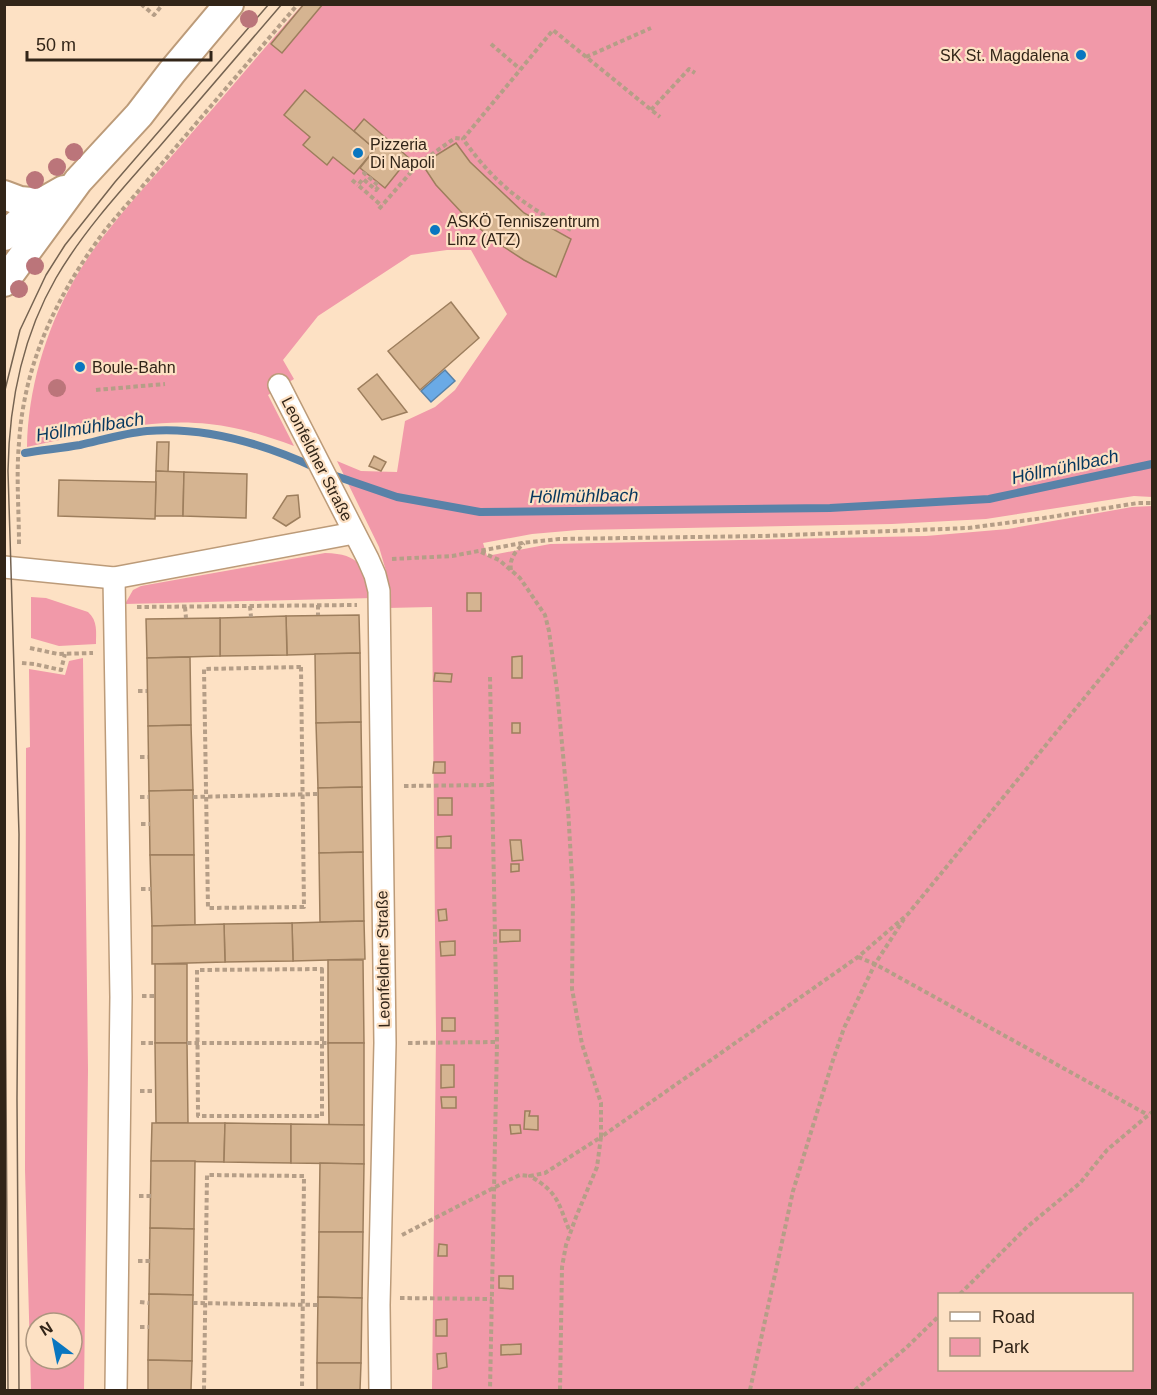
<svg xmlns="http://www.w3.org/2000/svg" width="1157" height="1395" font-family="Helvetica,sans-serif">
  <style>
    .green { fill: #f199a9; fill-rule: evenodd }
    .water { fill: #6aaae6; stroke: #5982a8; stroke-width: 1.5 }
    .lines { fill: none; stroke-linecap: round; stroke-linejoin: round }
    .stream { stroke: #5982a8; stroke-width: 8 }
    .building { fill: #d5b491; stroke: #9d7e5d; stroke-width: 1.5 }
    .street-casing { stroke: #bc9b79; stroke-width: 24 }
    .secondary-casing { stroke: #bc9b79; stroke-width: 32 }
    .path { stroke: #b59e87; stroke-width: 4; stroke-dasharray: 4.5 3; stroke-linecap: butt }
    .street { stroke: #fff; stroke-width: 21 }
    .secondary { stroke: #fff; stroke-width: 28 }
    .tram { stroke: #756351; stroke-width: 1.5 }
    .tree { fill: #bb757a }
    .poi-dot { fill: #0976c0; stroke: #fde1c4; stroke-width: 2 }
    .labels { text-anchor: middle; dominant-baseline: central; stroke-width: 4.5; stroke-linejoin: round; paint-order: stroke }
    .poi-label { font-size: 16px; fill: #322518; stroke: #fde1c4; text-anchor: start }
    .street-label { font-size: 16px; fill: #322518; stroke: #fde1c4 }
    .water-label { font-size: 18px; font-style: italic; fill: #06385f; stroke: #fde1c4 }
  </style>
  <rect width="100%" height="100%" fill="#fde1c4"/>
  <!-- green -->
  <g class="green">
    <path d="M302 5H1152V497L1134 496 986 519 892 524 578 530 532 534 483 543 487 556 550 544 926 536 1008 529 1132 507 1152 506V1390H432L436 1034 432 607 387 608 386 571 379 547 337 461 361 471 397 472 405 421 435 407 455 390 507 314 471 250H447L411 255 318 316 283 360 294 379 268 395 294 446C266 436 239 427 209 424 150 417 84 435 27 447 28 390 45 332 73 282 99 235 142 191 177 150 219 102 260 53 302 5ZM940 1294H1132V1370H940Z"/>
    <path d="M325 553C361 554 364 567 373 598L125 604 133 590 141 586Z"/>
    <path d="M31 597 46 598 88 612C98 621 96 632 96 644L59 646 31 638Z"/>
    <path d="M83 658 88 1070 84 1390H31L25 1170 26 748 30 747 29 669 65 675 69 661ZM36 1323H72V1359H36Z"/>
  </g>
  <!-- water -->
  <polygon class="water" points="445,370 455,381 431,402 421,391"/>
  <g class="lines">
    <!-- stream -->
    <g class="stream">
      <path d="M25 453C44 450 62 448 80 445 102 440 125 433 147 431 206 426 264 444 316 468"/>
      <polyline points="330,474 397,497 480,512 830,508 989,499 1152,464"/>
    </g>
  </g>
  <!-- building -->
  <g class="building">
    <polygon points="304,4 323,4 282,53 271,44"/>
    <polygon points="305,90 375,149 354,174 333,157 327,165 303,145 310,137 284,115"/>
    <polygon points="364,119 409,158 385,188 360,168 375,149 354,131"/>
    <polygon points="456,143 470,162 524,213 571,239 556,277 524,260 493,240 463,214 436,185 422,164"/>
    <polygon points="451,302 479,338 420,390 388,351"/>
    <polygon points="377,374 407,412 382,420 358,389"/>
    <polygon points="157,442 169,442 168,472 156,471"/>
    <polygon points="374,456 386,462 381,471 369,466"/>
    <polygon points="156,471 184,472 183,516 155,516"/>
    <polygon points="184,472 247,474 246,518 183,516"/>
    <polygon points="59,480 156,482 155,519 58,516"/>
    <polygon points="298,495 300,517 286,526 273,518 287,496"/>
    <rect x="467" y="593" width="14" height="18"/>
    <polygon points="359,615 360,653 287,655 286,616"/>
    <polygon points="286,616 287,655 220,656 220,618"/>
    <polygon points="220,618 220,656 147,658 146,619"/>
    <polygon points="360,653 361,722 316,723 315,654"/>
    <polygon points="522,656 522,678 512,678 512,657"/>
    <polygon points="190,657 191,725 148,726 147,658"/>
    <polygon points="435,673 452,674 451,682 434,681"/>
    <polygon points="361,722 362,787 318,788 316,723"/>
    <rect x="512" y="723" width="8" height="10"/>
    <polygon points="191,725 193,790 149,791 148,726"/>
    <polygon points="434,762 445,762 445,773 433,773"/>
    <polygon points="362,787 363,852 319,853 318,788"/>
    <polygon points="193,790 194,855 150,855 149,791"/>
    <rect x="438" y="798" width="14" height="17"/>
    <polygon points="451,836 451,848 437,848 437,837"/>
    <polygon points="510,840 521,840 523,860 512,861"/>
    <polygon points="363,852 364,921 320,922 319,853"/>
    <polygon points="150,855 194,855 195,925 152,926"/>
    <polygon points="511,864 519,864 519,871 511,872"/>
    <polygon points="446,909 447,920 439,921 438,910"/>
    <polygon points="364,921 365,959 293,961 292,923"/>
    <polygon points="292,923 293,961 225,962 224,924"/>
    <polygon points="224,924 225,962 152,964 152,926"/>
    <polygon points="500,930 520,930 520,941 500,942"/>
    <polygon points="455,941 455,955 441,956 440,942"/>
    <polygon points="328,960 363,960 364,1043 328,1043"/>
    <rect x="155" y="964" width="32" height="79"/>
    <rect x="442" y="1018" width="13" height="13"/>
    <polygon points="155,1043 187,1043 188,1123 156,1123"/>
    <polygon points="328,1043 364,1043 364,1125 329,1125"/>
    <polygon points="441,1065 454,1065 454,1087 441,1088"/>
    <polygon points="441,1097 456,1097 456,1108 442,1108"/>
    <polygon points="525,1111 530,1111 529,1116 538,1116 538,1130 524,1129"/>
    <polygon points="152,1123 225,1123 224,1162 151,1161"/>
    <polygon points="225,1123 291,1124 291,1163 224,1162"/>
    <polygon points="291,1124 364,1125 364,1164 291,1163"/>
    <polygon points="510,1125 520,1125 521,1133 511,1134"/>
    <polygon points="151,1161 195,1161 194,1229 150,1228"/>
    <polygon points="320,1163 364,1164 363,1232 319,1232"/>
    <polygon points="150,1228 194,1229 193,1295 149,1294"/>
    <polygon points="319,1232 363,1232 362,1298 318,1297"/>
    <polygon points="439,1244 447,1245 447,1256 438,1256"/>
    <polygon points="499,1276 513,1276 513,1289 499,1288"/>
    <polygon points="149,1294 193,1295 192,1361 148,1360"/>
    <polygon points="318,1297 362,1298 361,1363 317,1363"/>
    <polygon points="447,1319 447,1336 436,1336 436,1320"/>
    <polygon points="521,1344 521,1354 501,1355 501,1345"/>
    <polygon points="446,1353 447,1367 438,1369 437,1354"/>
    <polygon points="148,1360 192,1361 191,1390 148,1390"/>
    <polygon points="317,1363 361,1363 360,1390 317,1390"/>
  </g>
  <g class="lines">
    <!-- street casing -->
    <g class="street-casing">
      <g id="street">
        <polyline points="279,385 368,559 375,575 379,591 385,1043 379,1305 380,1390"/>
        <polyline points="4,567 114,578 354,533"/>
        <polyline points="114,578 121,997 116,1390"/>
      </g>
    </g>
    <!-- secondary casing -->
    <g class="secondary-casing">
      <g id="secondary">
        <polyline points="4,195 20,201 41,203"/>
        <polyline points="4,236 41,203 64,190"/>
        <polyline points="4,282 78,181 139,115 172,72 229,4"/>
      </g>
    </g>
    <!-- path -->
    <g class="path">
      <polyline points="141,4 154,15 163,4"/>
      <polyline points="491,44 520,69"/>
      <polyline points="586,57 651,28"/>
      <polyline points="651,110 689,69 695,73"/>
      <polyline points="365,172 364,173 379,186 376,190 363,179 358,185 382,206"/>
      <polyline points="352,180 358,185"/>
      <polyline points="379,209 418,164 455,138 463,139"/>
      <path d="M571 230C523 205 495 184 463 139L553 30 660 117"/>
      <polyline points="96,390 165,384"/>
      <path d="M19 544C19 511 16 476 19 443 24 362 58 293 106 229L298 4"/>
      <path d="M481 552 499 560 520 578 545 615 549 631 557 690 568 808 573 895 572 989 582 1044 601 1103V1137L545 1173 530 1176C559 1193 558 1203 570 1232"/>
      <polyline points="392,559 452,556 522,543 559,539 763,536 968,528 1044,518 1138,503 1152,503"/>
      <path d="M511 570C509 558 516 551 524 543"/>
      <polyline points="318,605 318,615"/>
      <polyline points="250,606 251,617"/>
      <polyline points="137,607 357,605"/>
      <polyline points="185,607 186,618"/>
      <polyline points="30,648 58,654 93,653"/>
      <polyline points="22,663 34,664 61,670 65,654"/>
      <polygon points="301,667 304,907 208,908 204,669"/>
      <polyline points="490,677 497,1042 490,1390"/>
      <polyline points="138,691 147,691"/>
      <polyline points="140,757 148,757"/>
      <polyline points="404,786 491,785"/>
      <polyline points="140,797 149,797"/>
      <polyline points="193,797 318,794"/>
      <polyline points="141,824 150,824"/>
      <polyline points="141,889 151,889"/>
      <polyline points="858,957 875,964 1148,1115"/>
      <polygon points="322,969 322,1116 198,1116 197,970"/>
      <polyline points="142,996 155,996"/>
      <polyline points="141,1043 155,1043"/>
      <polyline points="187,1043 328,1043"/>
      <polyline points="408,1043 497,1042"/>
      <polyline points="140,1091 155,1091"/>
      <polyline points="139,1196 151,1196"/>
      <polyline points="402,1235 509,1180 520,1175 530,1176"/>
      <polyline points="138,1261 150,1261"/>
      <polyline points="960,1294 1027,1227 1080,1183 1107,1150 1152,1112"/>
      <polyline points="400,1298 492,1299"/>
      <polyline points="140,1302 149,1303"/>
      <polyline points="193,1303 318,1305"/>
      <polyline points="140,1327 149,1327"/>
      <polyline points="204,1390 207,1175 304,1176 302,1390"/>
      <polyline points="560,1390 562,1267 566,1245 576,1217 597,1167 601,1137 858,957 908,914 1152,615"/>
      <polyline points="750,1390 793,1191 833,1060 844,1028 875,964 904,919"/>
      <polyline points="855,1390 906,1348 940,1315"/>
    </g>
    <!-- street -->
    <use href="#street" class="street"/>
    <!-- secondary -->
    <use href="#secondary" class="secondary"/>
    <!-- tram -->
    <g class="tram">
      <polyline points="4,394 20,330 46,275 65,245 115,182 269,4"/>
      <polyline points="4,783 8,1390"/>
      <path d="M19 1390 17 1099 19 834 8 471C9 404 22 337 56 278 84 230 123 188 160 146 200 99 241 52 282 4"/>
    </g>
  </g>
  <!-- trees -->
  <g class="tree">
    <circle cx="249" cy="19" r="9"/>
    <circle cx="74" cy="152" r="9"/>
    <circle cx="57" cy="167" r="9"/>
    <circle cx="35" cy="180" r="9"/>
    <circle cx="35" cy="266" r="9"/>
    <circle cx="19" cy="289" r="9"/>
    <circle cx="57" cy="388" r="9"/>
  </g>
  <!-- markers -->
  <g class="poi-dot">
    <circle cx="1081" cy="55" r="6"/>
    <circle cx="358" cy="153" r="6"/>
    <circle cx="435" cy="230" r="6"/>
    <circle cx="80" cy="367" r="6"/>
  </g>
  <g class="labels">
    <!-- poi labels -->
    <g class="poi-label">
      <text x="1069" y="55" text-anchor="end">SK St. Magdalena</text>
      <text x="370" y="144">Pizzeria<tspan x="370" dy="18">Di Napoli</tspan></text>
      <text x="447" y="221">ASKÖ Tenniszentrum<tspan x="447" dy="18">Linz (ATZ)</tspan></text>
      <text x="92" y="367">Boule-Bahn</text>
    </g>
    <!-- street labels -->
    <g class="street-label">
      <text transform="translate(317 459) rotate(63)">Leonfeldner Straße</text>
      <text transform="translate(383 959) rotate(-91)">Leonfeldner Straße</text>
    </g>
    <!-- water labels -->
    <g class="water-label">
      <text transform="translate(90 427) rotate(-9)">Höllmühlbach</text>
      <text transform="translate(1065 467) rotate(-12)">Höllmühlbach</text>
      <text transform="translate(584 496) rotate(-1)">Höllmühlbach</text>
    </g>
  </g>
  <!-- border -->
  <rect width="1157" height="1395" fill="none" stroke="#322518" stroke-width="12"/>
  <!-- legend -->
  <rect x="938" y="1293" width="195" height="78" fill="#fde1c4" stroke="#ac967f" stroke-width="1.5"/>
  <rect x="950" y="1312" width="30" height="9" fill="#ffffff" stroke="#ac967f" stroke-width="1.5"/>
  <text x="992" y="1323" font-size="18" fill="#322518">Road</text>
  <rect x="950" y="1338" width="30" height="18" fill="#f199a9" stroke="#ac967f" stroke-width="1.5"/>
  <text x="992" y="1353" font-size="18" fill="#322518">Park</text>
  <!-- north arrow -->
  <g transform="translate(54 1341) rotate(328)"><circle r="28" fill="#fde1c4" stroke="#ac967f" stroke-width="1.5"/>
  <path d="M0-4.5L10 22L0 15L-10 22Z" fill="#0976c0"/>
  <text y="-9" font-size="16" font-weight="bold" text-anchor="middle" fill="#322518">N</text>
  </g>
  <!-- scale -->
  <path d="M27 51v9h184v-9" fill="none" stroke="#322518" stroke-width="3"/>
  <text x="36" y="51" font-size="18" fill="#322518" stroke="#fde1c4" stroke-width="4.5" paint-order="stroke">50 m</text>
</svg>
